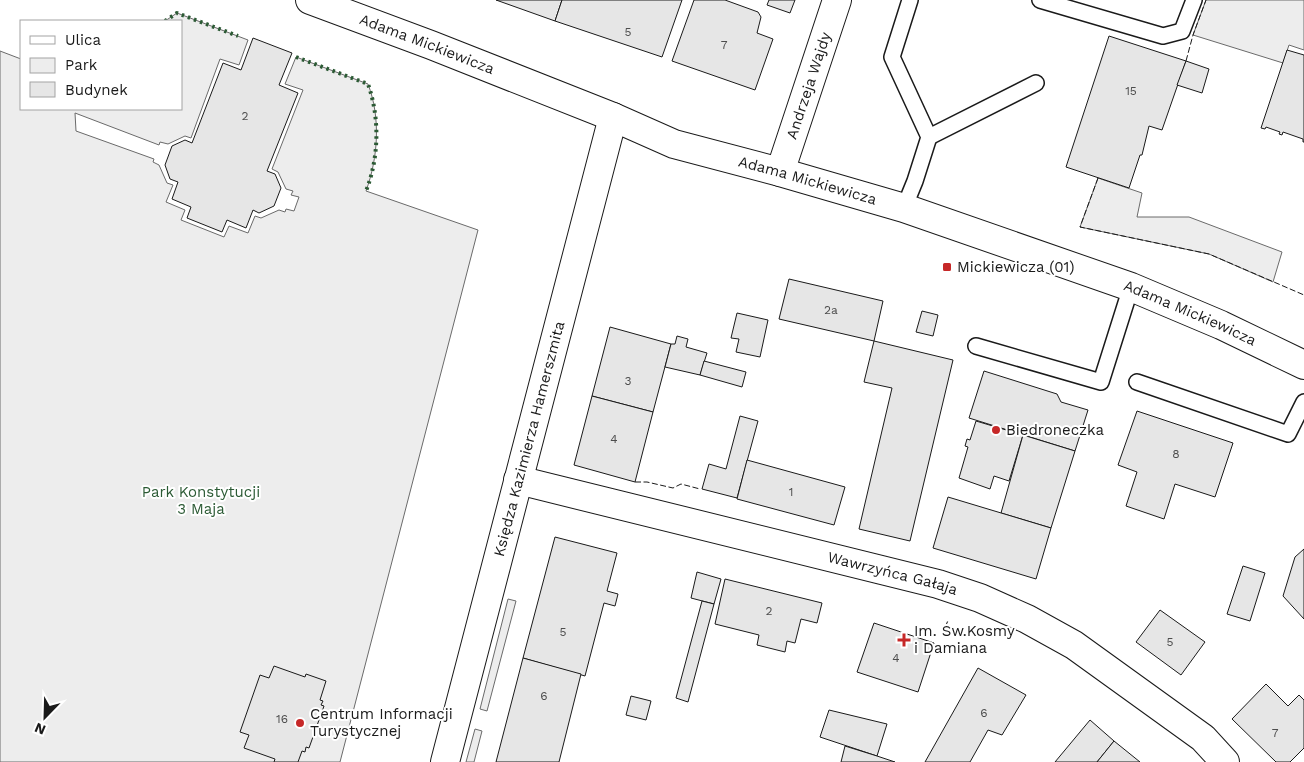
<svg xmlns="http://www.w3.org/2000/svg" width="1304" height="762" font-family="'Work Sans',sans-serif">
  <style>
    .green { fill: #ededed; stroke: #6a6a6a }
    .building { fill: #e6e6e6; stroke: #1a1a1a }
    .lines { fill: none; stroke-linecap: round; stroke-linejoin: round }
    .lane-casing { stroke: #1a1a1a; stroke-width: 18 }
    .street-casing { stroke: #1a1a1a; stroke-width: 30 }
    .secondary-casing { stroke: #1a1a1a; stroke-width: 30 }
    .lane { stroke: #fff; stroke-width: 15 }
    .street { stroke: #fff; stroke-width: 28 }
    .secondary { stroke: #fff; stroke-width: 28 }
    .hedge { stroke: #2b5a34; stroke-width: 4; stroke-dasharray: 2.5 4; stroke-linecap: butt }
    .fence { stroke: #1a1a1a; stroke-width: 1; stroke-dasharray: 6 2.5; stroke-linecap: butt }
    .poi-dot { fill: #c62828; stroke: #fff; stroke-width: 2 }
    .labels { text-anchor: middle; dominant-baseline: central; stroke-width: 4; stroke-linejoin: round; paint-order: stroke }
    .number-label { font-size: 12px; fill: #4d4d4d }
    .street-label { font-size: 15px; fill: #1a1a1a; stroke: #fff }
    .poi-label { font-size: 15px; fill: #1a1a1a; stroke: #fff; text-anchor: start }
    .park-label { font-size: 15px; fill: #2b5a34; stroke: #fff }
  </style>
  <rect width="100%" height="100%" fill="#fff"/>
  <!-- green -->
  <g class="green">
    <polygon points="1206,0 1304,0 1304,50 1289,45 1283,63 1193,35"/>
    <path d="M177 13 248 40 239 65 220 59 191 138 185 136 168 144 160 142 159 145 75 113 76 131 154 159 153 162 159 165 167 183 173 185 166 202 185 210 181 220 224 237 229 226 248 233 255 216 261 218 279 210 285 212 286 209 294 211 299 197 291 195 293 191 286 189 278 172 272 169 303 90 285 84 296 57 368 84C381 118 378 158 366 191L478 230 340 762H0V51L21 59V109H181V21H165Z"/>
    <polygon points="1098,178 1142,193 1137,217 1189,217 1282,252 1273,282 1209,254 1080,227"/>
    <polygon points="508,599 516,601 487,711 480,709"/>
    <polygon points="475,729 482,731 474,762 466,762"/>
  </g>
  <!-- building -->
  <g class="building">
    <polygon points="496,0 562,0 555,21"/>
    <polygon points="562,0 682,0 662,57 555,21"/>
    <polygon points="694,0 725,0 758,12 761,17 757,33 773,39 755,90 672,61"/>
    <polygon points="769,0 795,0 790,13 767,5"/>
    <polygon points="1109,36 1186,61 1162,130 1149,126 1142,155 1140,155 1129,188 1066,167"/>
    <polygon points="253,38 292,53 279,85 298,93 267,171 275,174 281,188 274,206 259,213 253,210 246,228 227,220 222,232 187,218 191,207 172,199 178,182 170,179 165,165 172,146 185,140 192,143 223,63 241,70"/>
    <polygon points="1287,50 1304,55 1304,142 1303,142 1303,139 1283,132 1282,135 1279,134 1280,132 1266,127 1265,129 1261,128"/>
    <polygon points="1186,61 1209,69 1202,93 1177,85"/>
    <polygon points="789,279 883,301 874,341 779,319"/>
    <polygon points="922,311 938,315 933,336 916,332"/>
    <polygon points="737,313 768,320 760,357 736,352 739,339 731,338"/>
    <polygon points="610,327 671,344 653,412 592,396"/>
    <polygon points="677,336 688,339 686,347 707,353 700,375 665,367 671,344 675,344"/>
    <polygon points="874,341 953,360 910,541 859,529 892,388 864,382"/>
    <polygon points="704,361 746,372 742,387 700,375"/>
    <polygon points="984,371 1057,394 1061,402 1088,410 1075,451 969,418"/>
    <polygon points="592,396 653,412 635,482 574,465"/>
    <polygon points="1137,411 1233,443 1215,497 1175,484 1164,519 1126,506 1137,472 1118,465"/>
    <polygon points="740,416 758,421 737,498 702,489 709,464 726,469"/>
    <polygon points="976,421 1023,435 1009,481 994,476 990,489 959,478 968,447 965,446 967,439 970,440"/>
    <polygon points="1023,435 1075,451 1051,528 1001,513"/>
    <polygon points="747,460 845,487 834,525 737,499"/>
    <polygon points="948,497 1051,528 1036,579 933,548"/>
    <polygon points="555,537 617,553 607,591 618,594 615,606 604,603 585,676 523,658"/>
    <polygon points="1304,549 1304,619 1283,596 1295,557"/>
    <polygon points="1243,566 1265,573 1250,621 1227,614"/>
    <polygon points="697,572 721,579 714,604 691,598"/>
    <polygon points="725,579 822,603 817,623 801,619 795,643 787,641 785,652 757,645 759,635 715,624"/>
    <polygon points="702,601 714,604 688,702 676,698"/>
    <polygon points="1160,610 1205,642 1181,675 1136,642"/>
    <polygon points="874,623 934,643 918,692 857,672"/>
    <polygon points="523,658 581,674 559,762 496,762"/>
    <polygon points="274,666 305,677 306,674 326,681 320,700 323,701 321,705 324,706 309,748 306,747 305,752 302,751 298,762 274,762 275,759 244,748 249,735 240,732 260,675 269,678"/>
    <polygon points="978,668 1026,695 1002,735 988,730 970,762 925,762"/>
    <polygon points="1266,684 1288,706 1299,695 1304,700 1304,748 1290,762 1276,762 1232,719"/>
    <polygon points="631,696 651,701 646,720 626,715"/>
    <polygon points="829,710 887,724 877,756 820,737"/>
    <polygon points="1090,720 1114,741 1097,762 1055,762"/>
    <polygon points="1114,741 1140,762 1097,762"/>
    <polygon points="845,746 877,756 895,762 841,762"/>
  </g>
  <g class="lines">
    <!-- lane casing -->
    <g class="lane-casing">
      <g id="lane">
        <polyline points="1040,0 1163,36 1182,31 1194,0"/>
        <polyline points="929,137 1036,83"/>
        <polyline points="904,208 915,181 929,137 892,57 910,0"/>
        <polyline points="976,346 1101,382 1131,287"/>
        <polyline points="1137,382 1288,434 1304,402"/>
      </g>
    </g>
    <!-- street casing -->
    <g class="street-casing">
      <g id="street">
        <path id="s1" d="M780 172 837 0"/>
        <path id="s2" d="M518 480 938 584 980 598 1027 619 1074 645 1203 738 1225 762"/>
      </g>
    </g>
    <!-- secondary casing -->
    <g class="secondary-casing">
      <g id="secondary">
        <path id="s3" d="M310 0 431 45 613 117 674 144 780 172 904 208 1131 287 1221 325 1304 365"/>
        <path id="s4" d="M445 762 613 117"/>
      </g>
    </g>
    <!-- lane -->
    <use href="#lane" class="lane"/>
    <!-- street -->
    <use href="#street" class="street"/>
    <!-- secondary -->
    <use href="#secondary" class="secondary"/>
    <!-- hedge -->
    <g class="hedge">
      <polyline points="165,21 177,13 238,36"/>
      <path d="M296 57 368 84C380 118 379 158 366 191"/>
    </g>
    <!-- fence -->
    <g class="fence">
      <polyline points="1186,61 1193,35 1206,0"/>
      <polyline points="1098,178 1080,227 1209,254 1304,295"/>
      <polyline points="635,482 647,482 673,488 681,484 700,489"/>
    </g>
  </g>
  <!-- markers -->
  <g class="poi-dot">
    <rect x="942" y="262" width="10" height="10" rx="2.5"/>
    <circle cx="996" cy="430" r="5"/>
    <path d="M901.5 632.5h5v5h5v5h-5v5h-5v-5h-5v-5h5z"/>
    <circle cx="300" cy="723" r="5"/>
  </g>
  <g class="labels">
    <!-- number labels -->
    <g class="number-label">
      <text x="628" y="32">5</text>
      <text x="724" y="45">7</text>
      <text x="1131" y="91">15</text>
      <text x="245" y="116">2</text>
      <text x="831" y="310">2a</text>
      <text x="628" y="381">3</text>
      <text x="614" y="439">4</text>
      <text x="1176" y="454">8</text>
      <text x="791" y="492">1</text>
      <text x="769" y="611">2</text>
      <text x="563" y="632">5</text>
      <text x="1170" y="642">5</text>
      <text x="896" y="658">4</text>
      <text x="544" y="696">6</text>
      <text x="984" y="713">6</text>
      <text x="282" y="719">16</text>
      <text x="1275" y="733">7</text>
    </g>
    <!-- street labels -->
    <g class="street-label">
      <text stroke="none"><textPath href="#s3" startOffset="125">Adama Mickiewicza</textPath></text>
      <text stroke="none"><textPath href="#s1" startOffset="91">Andrzeja Wajdy</textPath></text>
      <text stroke="none"><textPath href="#s3" startOffset="530">Adama Mickiewicza</textPath></text>
      <text stroke="none"><textPath href="#s3" startOffset="935">Adama Mickiewicza</textPath></text>
      <text stroke="none"><textPath href="#s4" startOffset="334">Księdza Kazimierza Hamerszmita</textPath></text>
      <text stroke="none"><textPath href="#s2" startOffset="386">Wawrzyńca Gałaja</textPath></text>
    </g>
    <!-- poi labels -->
    <g class="poi-label">
      <text x="957" y="267">Mickiewicza (01)</text>
      <text x="1006" y="430">Biedroneczka</text>
      <text x="914" y="631">Im. Św.Kosmy<tspan x="914" dy="17">i Damiana</tspan></text>
      <text x="310" y="714">Centrum Informacji<tspan x="310" dy="17">Turystycznej</tspan></text>
    </g>
    <!-- park labels -->
    <g class="park-label">
      <text x="201" y="492">Park Konstytucji<tspan x="201" dy="17">3 Maja</tspan></text>
    </g>
  </g>
  <!-- legend -->
  <rect x="20" y="20" width="162" height="90" fill="#ffffff" stroke="#a3a3a3"/>
  <rect x="30" y="36" width="25" height="8" fill="#ffffff" stroke="#a3a3a3"/>
  <text x="65" y="45" font-size="15" fill="#1a1a1a">Ulica</text>
  <rect x="30" y="58" width="25" height="15" fill="#ededed" stroke="#a3a3a3"/>
  <text x="65" y="70" font-size="15" fill="#1a1a1a">Park</text>
  <rect x="30" y="82" width="25" height="15" fill="#e6e6e6" stroke="#a3a3a3"/>
  <text x="65" y="95" font-size="15" fill="#1a1a1a">Budynek</text>
  <!-- north arrow -->
  <g transform="translate(45 717) rotate(203)" stroke="#ffffff" stroke-width="4" paint-order="stroke">
  <path d="M0-4L9 19L0 12L-9 19Z" fill="#1a1a1a"/>
  <text y="-8" font-size="14" font-weight="bold" text-anchor="middle" fill="#1a1a1a">N</text>
  </g>
</svg>
